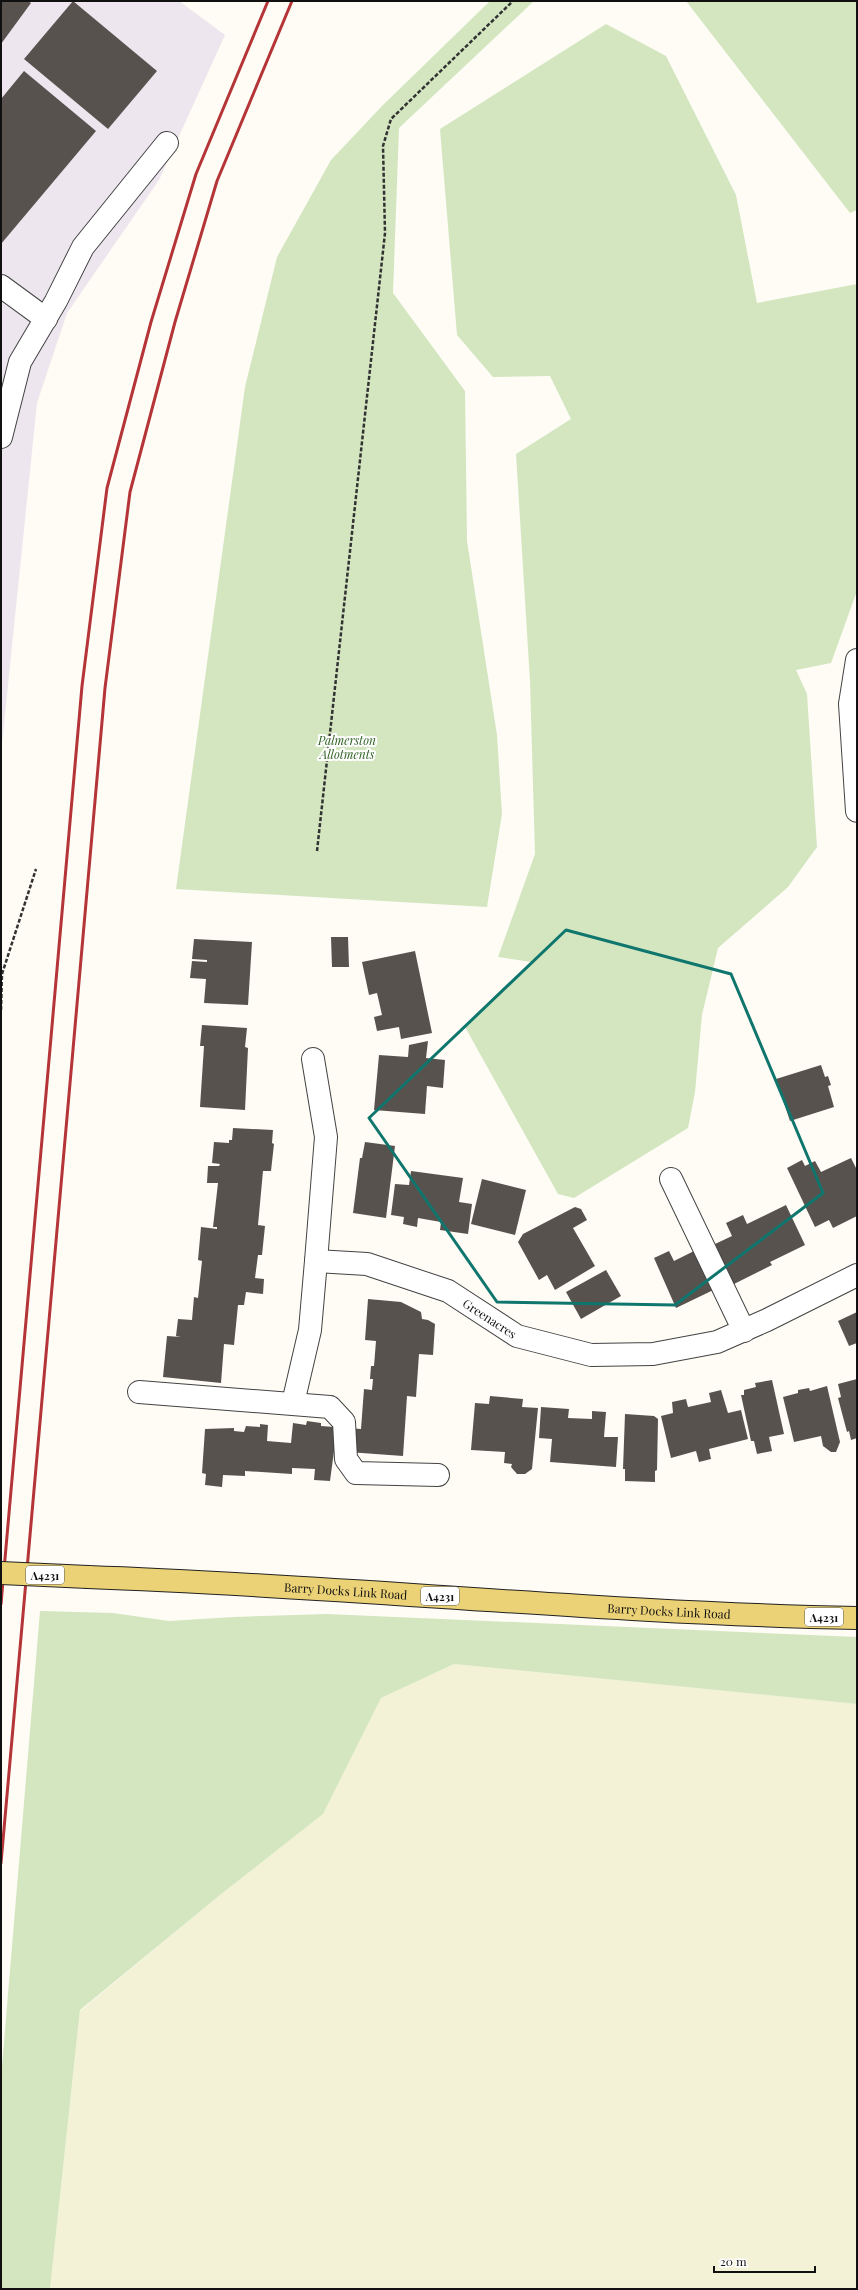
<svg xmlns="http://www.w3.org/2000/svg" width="858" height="2290" font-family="'Playfair Display',serif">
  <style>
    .industrial { fill: #ede6ee }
    .farmland { fill: #f3f1d6 }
    .green { fill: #d3e6c0 }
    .building { fill: #58524e }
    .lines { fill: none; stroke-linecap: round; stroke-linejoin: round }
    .minor-casing { stroke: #434343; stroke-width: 24 }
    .major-casing { stroke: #212121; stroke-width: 24 }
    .path { stroke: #323232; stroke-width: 2.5; stroke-dasharray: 4 2; stroke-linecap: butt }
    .minor { stroke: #fff; stroke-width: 22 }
    .major { stroke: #ecd277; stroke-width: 22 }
    .rail { stroke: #b43437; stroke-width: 3 }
    .major-bridge-casing { stroke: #212121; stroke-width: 24; stroke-linecap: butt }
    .major-bridge { stroke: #ecd277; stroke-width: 22 }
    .marked { fill: none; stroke: #0f766e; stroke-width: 3; stroke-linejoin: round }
    .labels { text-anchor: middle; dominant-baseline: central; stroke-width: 4; stroke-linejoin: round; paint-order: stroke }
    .shield { fill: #fff; stroke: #585858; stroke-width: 1 }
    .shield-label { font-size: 11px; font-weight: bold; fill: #101010 }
    .park-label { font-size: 12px; font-style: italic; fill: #316326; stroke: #fff }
    .street-label { font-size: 12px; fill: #101010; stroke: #fff }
  </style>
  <rect width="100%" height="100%" fill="#fefcf5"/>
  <!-- industrial -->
  <polygon class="industrial" points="1,1 179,1 225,35 159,180 67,313 37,403 1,753"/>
  <!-- farmland -->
  <polygon class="farmland" points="454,1664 857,1704 857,2289 50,2289 80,2011 220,1895 323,1814 381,1698"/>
  <!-- green -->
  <g class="green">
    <polygon points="490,1 534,1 399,128 393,293 465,391 467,541 497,735 502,814 487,907 176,889 245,387 277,257 331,160 383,105"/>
    <polygon points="686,1 857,1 857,210 850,213"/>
    <polygon points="606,24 666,56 736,195 757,303 857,284 857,591 831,663 796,670 807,694 817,847 788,887 718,948 702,1015 695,1092 688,1128 574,1198 558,1194 465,1027 531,962 498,957 535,854 530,681 516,454 571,419 550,376 493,377 457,335 440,129"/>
    <polygon points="40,1611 113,1613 169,1621 234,1617 327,1614 857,1637 857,1704 454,1664 381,1698 323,1814 220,1895 80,2010 50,2289 1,2289 1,2078"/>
  </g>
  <!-- building -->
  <g class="building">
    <polygon points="1,1 28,1 31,3 1,44"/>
    <polygon points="73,1 157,71 108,129 24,59"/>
    <polygon points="24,71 96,131 1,244 1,99"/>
    <polygon points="331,937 348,937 349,967 332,967"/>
    <polygon points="194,939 252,942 248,1005 204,1003 206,979 190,978 192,961 207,962 207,960 192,959"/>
    <polygon points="415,951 432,1033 401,1039 399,1027 377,1031 374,1017 382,1015 377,993 369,995 362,962"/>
    <polygon points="202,1025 247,1028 245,1047 248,1048 245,1110 200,1107 204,1046 200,1046"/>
    <polygon points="428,1041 426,1058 445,1060 443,1088 427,1086 425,1114 374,1110 379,1055 408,1057 409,1045"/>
    <polygon points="821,1065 825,1077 828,1076 831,1085 828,1086 834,1107 790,1121 776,1079"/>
    <polygon points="233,1128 273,1130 272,1143 274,1144 271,1171 263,1171 258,1225 265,1226 262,1255 258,1255 255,1278 264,1279 263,1294 246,1292 244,1305 238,1305 234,1345 224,1344 221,1383 163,1377 167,1336 181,1337 176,1336 178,1319 192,1320 194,1297 198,1298 202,1261 198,1260 201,1227 217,1229 217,1227 213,1227 218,1183 207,1183 208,1166 219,1166 220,1164 212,1163 214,1142 229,1143 229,1140 232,1140"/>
    <polygon points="365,1142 395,1146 386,1218 353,1213 360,1158 362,1158"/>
    <polygon points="851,1158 857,1170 857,1216 833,1228 829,1220 815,1227 787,1168 802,1160 805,1166 815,1161 821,1172"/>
    <polygon points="411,1171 463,1178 459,1202 472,1204 468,1234 440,1230 441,1222 418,1218 417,1227 403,1224 404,1217 391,1215 395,1184 409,1185"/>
    <polygon points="482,1179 526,1190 515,1235 471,1224"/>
    <polygon points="786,1205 805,1245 770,1262 772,1265 734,1284 732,1281 676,1308 654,1258 669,1251 674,1261 696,1250 722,1259 715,1244 732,1236 726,1223 743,1215 747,1224"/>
    <polygon points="575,1207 581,1209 587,1220 573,1228 595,1266 555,1290 547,1275 539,1280 518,1242 523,1234"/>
    <polygon points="606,1270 621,1296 581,1319 566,1292"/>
    <polygon points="368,1299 401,1302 421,1312 422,1319 428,1320 435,1324 433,1355 419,1354 416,1397 407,1396 403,1456 334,1451 330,1481 314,1480 315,1469 292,1468 292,1474 245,1471 245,1476 223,1475 222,1487 205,1485 206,1474 202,1473 205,1429 234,1428 234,1431 244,1432 246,1426 260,1427 260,1424 268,1425 267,1441 291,1443 293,1423 306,1425 307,1421 321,1423 321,1426 361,1429 364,1389 372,1390 373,1379 370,1379 371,1366 374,1366 376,1341 365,1340"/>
    <polygon points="857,1312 857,1343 849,1346 838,1321"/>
    <polygon points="857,1379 857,1438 851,1440 849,1431 847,1432 838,1398 841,1397 838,1384"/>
    <polygon points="772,1380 784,1434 769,1437 772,1451 757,1454 754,1441 751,1441 741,1395 744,1395 744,1390 756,1387 755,1383"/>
    <polygon points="827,1386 840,1442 836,1452 831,1452 823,1446 821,1436 794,1442 783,1397 798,1393 798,1390 809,1388 810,1391"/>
    <polygon points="721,1390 728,1413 741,1410 748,1439 709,1449 711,1459 699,1462 696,1451 671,1458 661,1416 673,1413 672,1402 686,1399 688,1407 711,1402 709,1393"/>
    <polygon points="490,1396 523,1399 522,1407 538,1408 532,1469 525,1474 517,1474 511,1467 512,1464 504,1463 505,1452 471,1450 475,1403 489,1404"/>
    <polygon points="541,1407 569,1409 568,1418 592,1419 592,1411 606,1412 604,1437 618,1437 616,1467 550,1462 552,1439 539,1438"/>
    <polygon points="625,1414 654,1416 658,1419 657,1470 655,1471 655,1482 625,1481 625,1469 623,1469"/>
  </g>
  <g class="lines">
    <!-- minor casing -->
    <g class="minor-casing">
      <g id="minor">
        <polyline points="1,286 46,319"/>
        <polyline points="1,437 20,362 56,301 83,247 167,143"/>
        <polyline points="857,660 850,704 857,811"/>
        <path id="s1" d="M313 1059 326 1137 316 1261 367 1264 448 1291 517 1336 591 1355 653 1354 717 1342 767 1320 857 1275"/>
        <polyline points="671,1179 744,1331"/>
        <polyline points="139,1392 330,1407 344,1422 346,1459 356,1473 438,1475"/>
        <polyline points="293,1403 310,1330 316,1261"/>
      </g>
    </g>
    <!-- major casing -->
    <g class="major-casing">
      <g id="major">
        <path id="s2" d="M88 1577C345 1586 600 1613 857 1618"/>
      </g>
    </g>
    <!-- path -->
    <g class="path">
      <polyline points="317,851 385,233 383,146 391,119 513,1"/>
      <polyline points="1,1010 2,974 36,869"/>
    </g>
    <!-- minor -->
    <use href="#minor" class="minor"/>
    <!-- major -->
    <use href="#major" class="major"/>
    <!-- rail -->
    <g class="rail">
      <polyline points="1,1604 82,686 107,488 151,322 196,174 268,1"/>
      <polyline points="1,1863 105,688 130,492 175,322 217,181 292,1"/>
    </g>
    <!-- major-bridge casing -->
    <g class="major-bridge-casing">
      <polyline id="major-bridge" points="1,1573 88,1577"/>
    </g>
    <!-- major-bridge -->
    <use href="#major-bridge" class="major-bridge"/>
  </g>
  <!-- marked area -->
  <path class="marked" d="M566 930 731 974 823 1193 675 1305 497 1302 369 1118Z"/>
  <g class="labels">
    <!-- shield labels -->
    <g class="shield">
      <rect x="26" y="1566" width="38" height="18" rx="3"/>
      <rect x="421" y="1587" width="38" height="18" rx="3"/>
      <rect x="805" y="1608" width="38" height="18" rx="3"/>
    </g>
    <g class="shield-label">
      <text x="45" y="1575">A4231</text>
      <text x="440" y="1596">A4231</text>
      <text x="824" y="1617">A4231</text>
    </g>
    <!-- park labels -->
    <g class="park-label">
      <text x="347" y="740">Palmerston<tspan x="347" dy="14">Allotments</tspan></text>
    </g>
    <!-- street labels -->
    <g class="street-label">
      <text stroke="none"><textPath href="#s1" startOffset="390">Greenacres</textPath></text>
      <text stroke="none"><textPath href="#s2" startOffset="258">Barry Docks Link Road</textPath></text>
      <text stroke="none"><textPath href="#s2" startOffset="582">Barry Docks Link Road</textPath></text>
    </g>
  </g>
  <!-- border -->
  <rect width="858" height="2290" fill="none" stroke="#101010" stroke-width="4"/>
  <!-- scale -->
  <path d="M714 2266v6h101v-6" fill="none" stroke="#101010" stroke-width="2"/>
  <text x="720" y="2266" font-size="12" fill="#101010" stroke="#ffffff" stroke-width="3" paint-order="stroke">20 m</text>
</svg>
